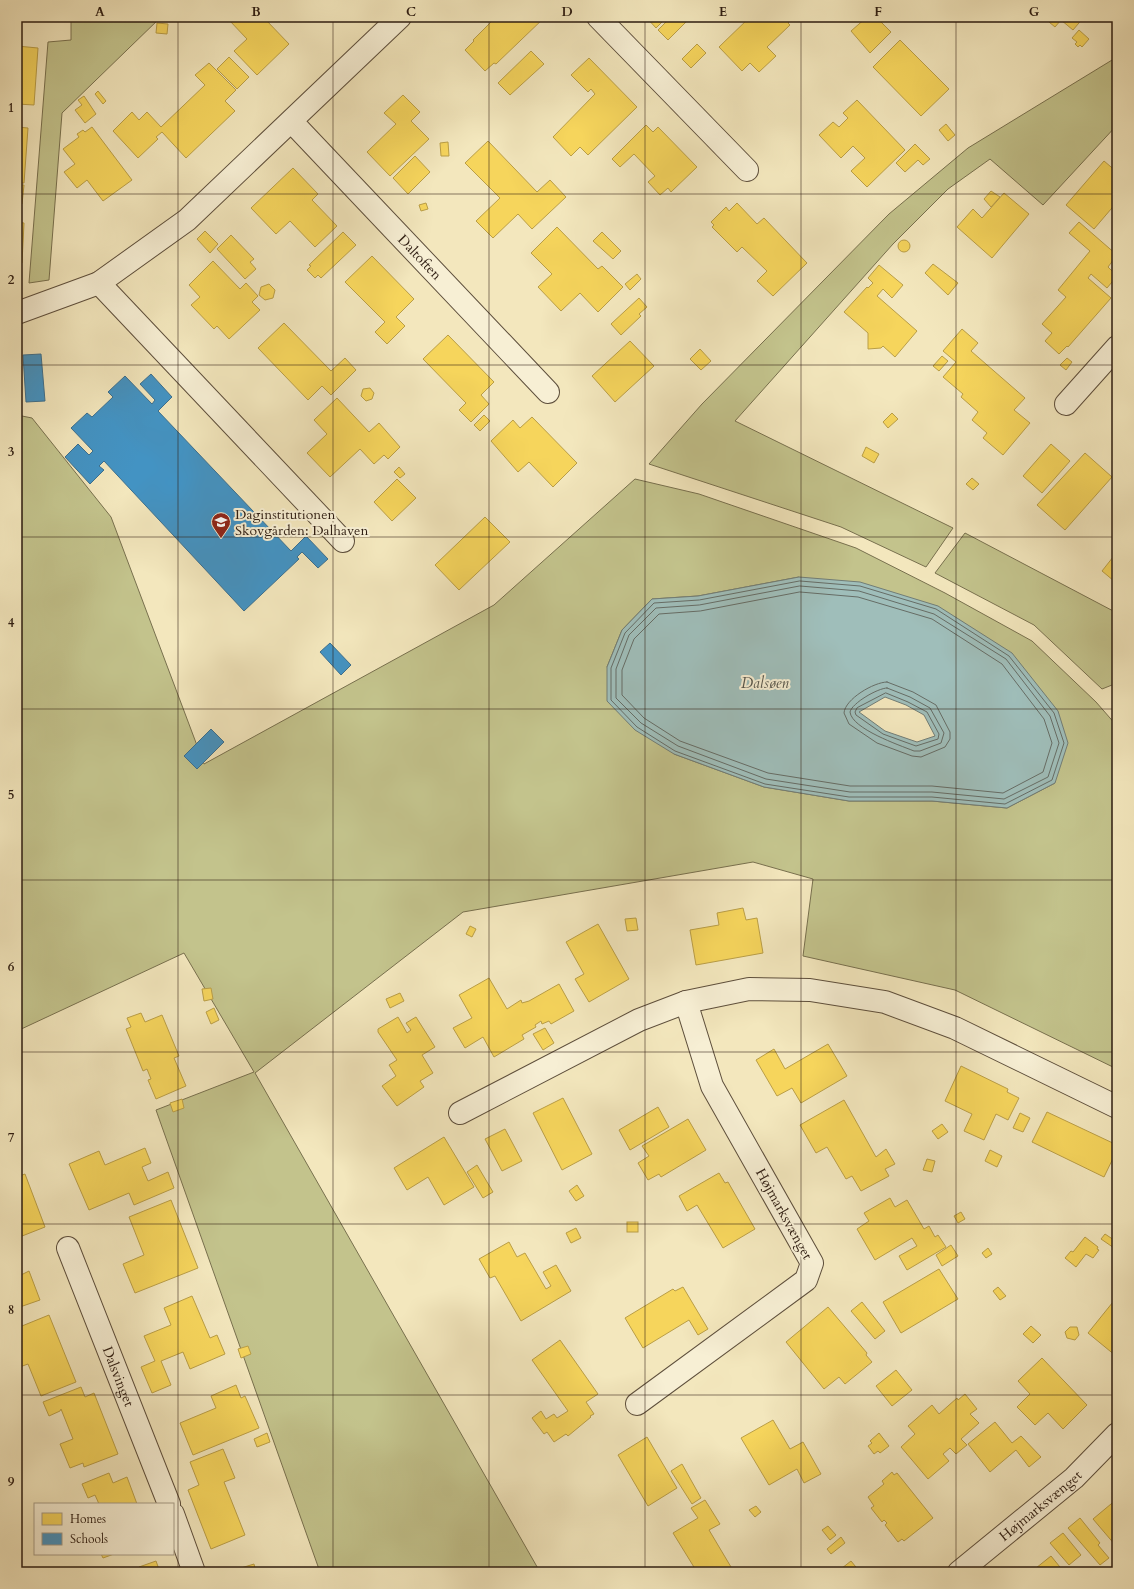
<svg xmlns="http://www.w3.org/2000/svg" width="1134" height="1589" font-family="Cardo,serif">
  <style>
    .green { fill: #c3c38c; stroke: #78704e; fill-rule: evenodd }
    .water { fill: #9fbeba; stroke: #717d76; fill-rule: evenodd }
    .homes { fill: #f6d55c; stroke: #ba9e46 }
    .schools { fill: #4393c3; stroke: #3c6f8e }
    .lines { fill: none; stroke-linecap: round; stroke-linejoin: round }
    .shore { stroke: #666d66; stroke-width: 1 }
    .street-casing { stroke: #5e4f3c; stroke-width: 24 }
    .street { stroke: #f7efd4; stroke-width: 22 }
    .grid { fill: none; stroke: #2d1c11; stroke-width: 1; stroke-opacity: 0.55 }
    .labels { text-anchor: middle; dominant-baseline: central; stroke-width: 4; stroke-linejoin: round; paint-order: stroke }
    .street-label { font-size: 14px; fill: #2d1c11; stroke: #f7efd4 }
    .poi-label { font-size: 14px; fill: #2d1c11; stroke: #f7efd4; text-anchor: start }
    .water-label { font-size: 15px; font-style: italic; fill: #55554c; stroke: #f7efd4 }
    .neatline { fill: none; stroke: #2d1c11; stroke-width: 1.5 }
    .grid-label { font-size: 13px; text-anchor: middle; font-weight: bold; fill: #2d1c11 }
  </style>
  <rect width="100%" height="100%" fill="#f3e7bd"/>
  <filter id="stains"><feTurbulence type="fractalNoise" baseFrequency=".005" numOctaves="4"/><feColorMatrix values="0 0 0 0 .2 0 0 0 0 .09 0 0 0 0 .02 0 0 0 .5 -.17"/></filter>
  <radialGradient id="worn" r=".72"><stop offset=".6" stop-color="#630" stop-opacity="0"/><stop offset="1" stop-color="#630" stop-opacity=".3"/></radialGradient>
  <!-- green -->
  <g class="green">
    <polygon points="71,17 161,17 62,113 49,280 29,283 48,42 71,40"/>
    <polygon points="1117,57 1117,125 1043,205 990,159 948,189 893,244 735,421 953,528 926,567 841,527 649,464 702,404 889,214 968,148"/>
    <path d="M17 415 32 418 111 517 204 764 494 605 635 479 699 494 856 548 945 593 1032 641 1096 702 1117 726V1069L955 990 803 956 813 879 753 862 463 912 255 1073 540 1572H320L156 1110 254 1072 184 953 17 1031ZM799 577 1055 783 1007 808 932 801H849L764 787 674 754 607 667 622 630 652 599 698 596Z"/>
    <polygon points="965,533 1117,613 1117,683 1102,689 1034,625 935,573"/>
  </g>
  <!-- water -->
  <path class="water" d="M799 577 860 582 938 606 1012 653 1058 711 1068 743 1055 783 1007 808 932 801H849L764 787 674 754 635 730 607 701V667L622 630 652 599 698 596ZM885 697 906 705 924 715 935 736 917 742 885 731 859 712Z"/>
  <!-- homes -->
  <g class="homes">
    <polygon points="232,17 261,17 265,21 266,20 289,44 257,75 234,51 247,39 229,20"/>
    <polygon points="496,17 545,17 496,64 494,63 485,71 465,50 474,41 473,40"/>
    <polygon points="646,17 667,17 656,28"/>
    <polygon points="671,17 690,18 668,40 658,30"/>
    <polygon points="750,17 794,17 788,23 790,25 767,47 776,56 759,72 750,63 742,71 719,47"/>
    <polygon points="867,17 879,17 877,18 891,32 870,53 851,31"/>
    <polygon points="1043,17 1084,17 1073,30 1061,20 1055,27"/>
    <polygon points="157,23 168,24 167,34 156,33"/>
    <polygon points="1079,30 1089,39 1082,47 1080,45 1078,47 1075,44 1077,42 1072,38"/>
    <polygon points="900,40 949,89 921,116 873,67"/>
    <polygon points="697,44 706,53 691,68 682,59"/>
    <polygon points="17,46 38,48 34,105 17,104"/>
    <polygon points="531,51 544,64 510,95 498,83"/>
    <polygon points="229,57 249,77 237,89 217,69"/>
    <polygon points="589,58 637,107 588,155 580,147 571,156 553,137 595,94 591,89 588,92 571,75"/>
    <polygon points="209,63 236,90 225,101 235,111 186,158 162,132 156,137 158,139 138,158 113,131 132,112 139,120 147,112 161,127 205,85 195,75"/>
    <polygon points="98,91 106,101 103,104 95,94"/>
    <polygon points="403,95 420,112 411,121 429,139 390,176 367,152 396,124 384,113"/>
    <polygon points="84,96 96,114 85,123 75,110 82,105 78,100"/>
    <polygon points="857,100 905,150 867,187 851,171 865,158 853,146 841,158 819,135 833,122 839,127 848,118 843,113"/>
    <polygon points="946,124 955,135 948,141 939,130"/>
    <polygon points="646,125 653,132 658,127 697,167 671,192 668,188 660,195 648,182 655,176 634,154 620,167 612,159"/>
    <polygon points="17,127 28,128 24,183 17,183"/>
    <polygon points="92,127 132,180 103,201 87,180 77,188 64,172 75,164 63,149 79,137 77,134 83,130 85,132"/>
    <polygon points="488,141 537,192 550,180 566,197 532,229 518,214 493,238 476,221 500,198 465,163"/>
    <polygon points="448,142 449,156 441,156 440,143"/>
    <polygon points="915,144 930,159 923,165 918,160 905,172 896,163"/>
    <polygon points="415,156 430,172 408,194 393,178"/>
    <polygon points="1104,161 1117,172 1117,202 1094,229 1066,205"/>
    <polygon points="293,168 318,194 312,200 337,226 315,247 290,221 276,234 251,208"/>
    <polygon points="17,185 24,185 22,204 17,204"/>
    <polygon points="991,191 1000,197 991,207 984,199"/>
    <polygon points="1004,193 1029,214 992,258 957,227 973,209 982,218"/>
    <polygon points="426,203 428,209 421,211 419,205"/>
    <polygon points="737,203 757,224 764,218 807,263 773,296 757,281 767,271 742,247 737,252 712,227 714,225 711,222 726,207 729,211"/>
    <polygon points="17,222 24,223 22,263 17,263"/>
    <polygon points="1079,222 1117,255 1108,267 1117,276 1107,288 1091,274 1088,278 1111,298 1068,347 1067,346 1059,354 1045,341 1052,333 1042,324 1066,297 1058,290 1090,251 1069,233"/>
    <polygon points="557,227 598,269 602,266 623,287 598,312 580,293 561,311 538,287 552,274 531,253"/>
    <polygon points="205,231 218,244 210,253 197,239"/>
    <polygon points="343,232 356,245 321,278 318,275 315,278 307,270 311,266 309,265"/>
    <polygon points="602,232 621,251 613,259 593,241"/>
    <polygon points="231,235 254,259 250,262 256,269 245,279 217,249"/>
    <circle cx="904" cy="246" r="6"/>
    <polygon points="372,256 414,299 396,317 405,326 387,344 375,332 385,322 345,282"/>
    <polygon points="213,261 240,289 246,283 258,296 252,302 260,310 229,339 217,326 214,329 191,305 200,297 189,285"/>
    <polygon points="933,264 958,283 948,295 925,273"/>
    <polygon points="879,265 903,285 892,298 883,289 877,296 917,331 895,357 883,346 881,348 868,349 868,333 844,312 867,287 868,288 873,283 868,278"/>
    <polygon points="637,274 641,279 630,290 625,284"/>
    <polygon points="269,284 275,290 273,298 265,300 259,295 261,287"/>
    <polygon points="639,298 647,307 639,314 641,316 621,335 611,324"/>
    <polygon points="284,323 331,371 345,358 356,370 331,395 322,386 308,400 258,348"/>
    <polygon points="962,329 978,343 971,351 1025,398 1014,410 1030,423 1003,455 983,438 987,433 972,420 978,412 961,397 963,394 943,377 956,362 943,351"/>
    <polygon points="448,335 494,382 481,395 489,404 471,422 459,410 466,403 423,359"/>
    <polygon points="630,341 654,366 615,402 592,376"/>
    <polygon points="700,349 711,361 701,370 690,359"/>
    <polygon points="942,356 948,361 939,371 933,366"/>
    <polygon points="1067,358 1072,362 1066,370 1060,365"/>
    <polygon points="370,388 374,393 372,399 366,401 361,396 363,389"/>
    <polygon points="337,398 369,432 379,423 400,447 388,459 384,455 374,464 360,449 330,477 307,453 327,434 314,420"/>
    <polygon points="892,413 898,419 888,428 883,422"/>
    <polygon points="484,415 490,421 480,431 474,425"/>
    <polygon points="532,417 577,463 553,487 529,462 518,472 491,441 513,420 520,428"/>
    <polygon points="1051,444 1070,461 1042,493 1023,476"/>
    <polygon points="866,447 879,454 874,463 862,456"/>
    <polygon points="1085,453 1112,477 1065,530 1037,505"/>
    <polygon points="399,467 405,474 400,478 394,472"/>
    <polygon points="972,478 979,484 973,490 966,484"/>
    <polygon points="397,479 416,498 392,521 374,502"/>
    <polygon points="485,517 510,542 459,590 435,565"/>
    <polygon points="1117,552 1117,578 1114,581 1102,571"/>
    <polygon points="743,908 746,920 757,918 763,953 696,965 690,930 719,925 717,913"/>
    <polygon points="636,918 638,930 627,931 625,919"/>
    <polygon points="598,924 629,979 589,1002 575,979 584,974 566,942"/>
    <polygon points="470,926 476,929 472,937 466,934"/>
    <polygon points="489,978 507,1009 521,1000 522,1003 529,1001 559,984 574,1011 551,1024 549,1021 542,1024 541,1021 535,1025 536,1027 522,1035 524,1039 494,1057 483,1037 465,1048 453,1028 472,1018 459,995"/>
    <polygon points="211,988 213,999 204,1001 202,989"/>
    <polygon points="400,993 404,1001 390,1008 386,999"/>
    <polygon points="214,1008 219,1020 211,1024 206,1012"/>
    <polygon points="141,1013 145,1022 162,1015 179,1056 174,1058 186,1086 156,1099 148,1080 151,1079 147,1069 143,1071 126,1029 131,1027 127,1018"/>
    <polygon points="398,1017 407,1033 411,1030 406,1023 416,1017 435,1047 422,1055 433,1073 420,1081 424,1087 397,1106 382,1086 396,1076 389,1065 397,1060 378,1032 378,1029"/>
    <polygon points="545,1028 554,1043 543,1050 533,1034"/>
    <polygon points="828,1044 847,1076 801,1103 792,1088 777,1096 756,1060 774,1049 785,1069"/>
    <polygon points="961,1066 1008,1089 1007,1092 1019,1098 1008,1120 996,1114 984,1140 964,1131 972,1114 945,1101"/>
    <polygon points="563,1098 592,1154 562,1170 533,1113"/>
    <polygon points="182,1099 184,1108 173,1112 170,1103"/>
    <polygon points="844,1100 876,1157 886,1149 895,1164 885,1169 889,1176 861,1191 852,1176 846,1179 827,1147 816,1153 800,1125"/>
    <polygon points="658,1107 669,1127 630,1150 619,1130"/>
    <polygon points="1047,1112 1117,1145 1117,1150 1104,1177 1032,1142"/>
    <polygon points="1020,1113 1030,1118 1023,1132 1013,1128"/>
    <polygon points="688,1119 706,1150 661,1177 659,1174 648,1180 638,1163 649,1156 642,1146"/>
    <polygon points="942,1124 948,1132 938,1139 932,1131"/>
    <polygon points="505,1129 522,1161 502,1171 485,1139"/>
    <polygon points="444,1137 474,1187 444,1205 428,1177 407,1190 394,1168"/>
    <polygon points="145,1148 151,1163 142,1167 148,1181 168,1172 174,1188 134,1205 129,1193 89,1210 69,1164 99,1151 105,1165"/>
    <polygon points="990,1150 1002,1156 997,1167 985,1161"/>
    <polygon points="927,1159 935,1161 932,1172 923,1170"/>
    <polygon points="477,1165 493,1192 483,1198 467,1172"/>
    <polygon points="719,1173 725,1183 728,1182 755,1229 723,1248 697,1205 687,1211 679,1196"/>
    <polygon points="25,1174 45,1227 17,1238 17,1177"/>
    <polygon points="577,1185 584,1196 576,1201 569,1191"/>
    <polygon points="890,1198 895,1207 907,1200 924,1229 929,1226 935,1237 938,1235 946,1247 907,1270 899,1256 917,1246 912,1238 875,1260 857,1229 869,1221 864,1213"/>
    <polygon points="171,1200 198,1268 135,1293 123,1264 144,1255 129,1217"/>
    <polygon points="961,1212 965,1219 958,1223 954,1216"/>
    <rect x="627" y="1222" width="11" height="10"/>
    <polygon points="576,1228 581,1238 571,1243 566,1233"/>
    <polygon points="1105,1234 1117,1242 1117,1250 1101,1239"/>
    <polygon points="1085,1237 1098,1247 1097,1249 1099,1250 1093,1258 1086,1254 1076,1267 1065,1258 1071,1251 1073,1252"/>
    <polygon points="509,1242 517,1257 525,1253 546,1289 551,1286 543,1272 556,1265 571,1291 521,1321 495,1276 490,1278 479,1259"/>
    <polygon points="951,1245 958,1256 942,1266 936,1255"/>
    <polygon points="988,1248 992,1254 986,1258 982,1253"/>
    <polygon points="939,1269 958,1299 901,1333 883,1302"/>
    <polygon points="29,1271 40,1300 17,1308 17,1272 19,1272 21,1275"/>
    <polygon points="683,1287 708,1329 698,1335 689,1320 643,1348 625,1318 673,1289 675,1291"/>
    <polygon points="998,1287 1006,1296 1000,1300 993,1291"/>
    <polygon points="192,1296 210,1338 217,1335 225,1354 190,1369 183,1352 161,1361 171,1385 152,1393 141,1367 155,1361 144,1336 171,1325 164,1308"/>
    <polygon points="1117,1297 1117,1355 1116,1356 1088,1333"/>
    <polygon points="862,1302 885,1331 875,1339 851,1311"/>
    <polygon points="828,1307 867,1353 866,1355 872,1362 845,1384 839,1377 824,1389 786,1342"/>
    <polygon points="49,1315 76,1382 41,1396 28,1364 17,1368 17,1328"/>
    <polygon points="1031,1326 1041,1335 1033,1343 1023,1334"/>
    <polygon points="1070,1327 1077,1327 1079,1335 1075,1340 1067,1338 1065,1332"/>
    <polygon points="560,1340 598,1394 586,1402 594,1414 590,1416 591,1417 568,1436 566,1434 554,1442 547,1432 544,1434 532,1418 541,1411 546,1419 554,1414 557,1418 568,1411 532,1360"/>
    <polygon points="248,1346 251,1354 241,1358 238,1349"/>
    <polygon points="1042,1358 1087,1405 1063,1429 1048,1413 1035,1425 1017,1407 1030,1394 1018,1381"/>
    <polygon points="896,1370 912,1390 892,1406 876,1386"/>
    <polygon points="236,1385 241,1398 245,1396 259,1428 193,1455 180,1423 216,1408 211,1396"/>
    <polygon points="81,1387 85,1397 94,1393 118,1454 84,1467 83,1463 70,1468 60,1444 73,1439 61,1409 60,1411 49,1416 43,1402"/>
    <polygon points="965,1394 977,1409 970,1414 979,1423 961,1439 967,1445 956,1454 950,1448 943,1454 949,1461 928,1479 901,1447 915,1434 908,1426 932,1405 939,1414 957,1398 958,1400"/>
    <polygon points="773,1420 790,1449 803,1442 821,1474 804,1483 797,1469 769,1485 741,1438"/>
    <polygon points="995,1422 1012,1443 1021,1436 1041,1457 1029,1467 1016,1450 990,1472 968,1444"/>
    <polygon points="267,1433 270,1442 257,1447 254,1439"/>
    <polygon points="879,1433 889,1446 880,1453 878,1451 874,1454 868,1446 872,1443 870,1441"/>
    <polygon points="647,1437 677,1488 648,1506 618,1455"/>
    <polygon points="223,1449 235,1478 224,1482 245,1535 211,1549 188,1490 199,1485 190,1462"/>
    <polygon points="682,1464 701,1498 692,1504 671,1471"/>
    <polygon points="892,1472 894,1475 897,1473 933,1518 904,1541 902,1539 898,1542 885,1525 887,1523 884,1520 882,1522 871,1508 874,1506 868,1497 884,1484 882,1481"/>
    <polygon points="109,1473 113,1483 127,1477 137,1504 99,1504 95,1495 88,1498 82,1484"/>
    <polygon points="1117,1499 1117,1545 1116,1546 1093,1519"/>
    <polygon points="705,1500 720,1524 709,1530 734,1572 697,1572 673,1533 698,1518 691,1508"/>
    <polygon points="756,1506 761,1512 755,1517 749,1510"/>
    <polygon points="1080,1518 1100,1543 1098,1545 1109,1558 1100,1565 1068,1528"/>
    <polygon points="828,1526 836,1535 830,1540 822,1530"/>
    <polygon points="1063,1533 1081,1555 1069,1565 1050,1543"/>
    <polygon points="841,1537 845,1543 831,1554 827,1549"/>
    <polygon points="101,1554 114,1554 103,1558"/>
    <polygon points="1051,1556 1064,1572 1031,1572"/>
    <polygon points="156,1561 160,1572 141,1572 139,1567"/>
    <polygon points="851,1561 860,1572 837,1572"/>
    <polygon points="254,1564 256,1572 228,1572"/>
  </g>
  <!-- schools -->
  <g class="schools">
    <polygon points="41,354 45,401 26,402 23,355"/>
    <polygon points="151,374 172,397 158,411 291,551 306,536 328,559 318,568 302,552 297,557 299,559 244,611 104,461 99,466 104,470 90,484 65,457 78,444 89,455 93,451 71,428 87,413 92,417 113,397 108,392 125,376 152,404 155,400 140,384"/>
    <polygon points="330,643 351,665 341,675 320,652"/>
    <polygon points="211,729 224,742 197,769 184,756"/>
  </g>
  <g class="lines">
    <!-- shore -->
    <g class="shore">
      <polygon points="800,581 860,586 936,609 1009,656 1054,713 1064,743 1052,780 1005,804 932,797 849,797 765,784 675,751 637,727 611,700 611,668 625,633 654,603 699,600"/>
      <polygon points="800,586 859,591 934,614 1006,659 1050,716 1059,743 1048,777 1004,799 932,792 850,792 766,779 678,746 641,723 616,698 616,669 629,635 656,608 699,605"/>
      <polygon points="800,592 858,597 932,619 1002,664 1044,719 1052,743 1043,772 1003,793 932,786 850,786 768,773 680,741 644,718 622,695 622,670 634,639 659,614 700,611"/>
      <path d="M887 682 913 692 936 705 950 732V739L945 747 921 757 912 756 877 743 849 724 844 713C845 699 874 682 887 682Z"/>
      <path d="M887 688 910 697 930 708 944 733 941 743 920 751H914C899 745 852 729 850 712 852 703 878 688 887 688Z"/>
      <polygon points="886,693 908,702 927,712 939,734 938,739 916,746 883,734 856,715 855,712 857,708"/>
    </g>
    <!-- street casing -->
    <g class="street-casing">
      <g id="street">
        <polyline points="598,17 747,170"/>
        <path id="s1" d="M292 122 548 392"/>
        <polyline points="99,283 343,541"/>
        <polyline points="17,313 99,283 187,220 400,17"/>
        <polyline points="1066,404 1117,347"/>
        <polyline points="460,1113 639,1020 686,1002 749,989 810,990 885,1002 955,1028 1117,1107"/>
        <path id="s2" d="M68 1248 169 1504"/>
        <polyline points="637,1404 806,1280 812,1263 712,1086 686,1002"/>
        <polyline points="173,1514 194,1572"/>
        <path id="s3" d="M959 1572 1074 1478 1117 1434"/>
      </g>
    </g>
    <!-- street -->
    <use href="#street" class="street"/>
  </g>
  <!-- grid -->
  <path class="grid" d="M178 17V1572M333 17V1572M489 17V1572M645 17V1572M801 17V1572M956 17V1572M17 194H1117M17 365H1117M17 537H1117M17 709H1117M17 880H1117M17 1052H1117M17 1224H1117M17 1395H1117"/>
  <!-- icons -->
  <defs>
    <g id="school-pin" transform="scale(1)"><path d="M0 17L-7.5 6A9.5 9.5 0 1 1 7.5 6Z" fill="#8f2418" stroke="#f7efd4"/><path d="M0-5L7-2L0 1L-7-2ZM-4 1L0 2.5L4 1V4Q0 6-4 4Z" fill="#fff"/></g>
  </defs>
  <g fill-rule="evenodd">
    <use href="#school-pin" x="221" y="522"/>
  </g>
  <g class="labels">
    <!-- street labels -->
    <g class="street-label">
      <text stroke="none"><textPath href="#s1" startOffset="186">Daltoften</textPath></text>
      <text transform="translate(784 1214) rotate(61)">Højmarksvænget</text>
      <text stroke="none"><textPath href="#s2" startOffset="138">Dalsvinget</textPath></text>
      <text stroke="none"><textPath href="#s3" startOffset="105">Højmarksvænget</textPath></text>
    </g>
    <!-- poi labels -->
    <g class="poi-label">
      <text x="235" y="514">Daginstitutionen<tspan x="235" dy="16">Skovgården: Dalhaven</tspan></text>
    </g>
    <!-- water labels -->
    <g class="water-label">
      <text x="765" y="683">Dalsøen</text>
    </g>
  </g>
  <!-- margin -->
  <rect width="1134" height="1589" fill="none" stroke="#f3e7bd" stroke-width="44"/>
  <!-- legend -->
  <rect x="34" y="1503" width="140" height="52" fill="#f7efd4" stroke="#a69b86"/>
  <rect x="42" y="1513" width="20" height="12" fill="#f6d55c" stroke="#a69b86"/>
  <text x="70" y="1523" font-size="12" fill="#2d1c11">Homes</text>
  <rect x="42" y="1533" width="20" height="12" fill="#4393c3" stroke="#a69b86"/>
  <text x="70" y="1543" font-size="12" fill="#2d1c11">Schools</text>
  <rect x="22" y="22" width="1090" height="1545" class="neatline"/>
  <g class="grid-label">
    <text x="100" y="16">A</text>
    <text x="256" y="16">B</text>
    <text x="411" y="16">C</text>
    <text x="567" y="16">D</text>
    <text x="723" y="16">E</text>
    <text x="878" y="16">F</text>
    <text x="1034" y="16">G</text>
    <text x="11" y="112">1</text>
    <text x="11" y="284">2</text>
    <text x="11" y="456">3</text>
    <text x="11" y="627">4</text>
    <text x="11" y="799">5</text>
    <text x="11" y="971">6</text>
    <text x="11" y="1142">7</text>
    <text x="11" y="1314">8</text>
    <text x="11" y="1486">9</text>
  </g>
  <rect width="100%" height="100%" filter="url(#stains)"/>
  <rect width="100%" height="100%" fill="url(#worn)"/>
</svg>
